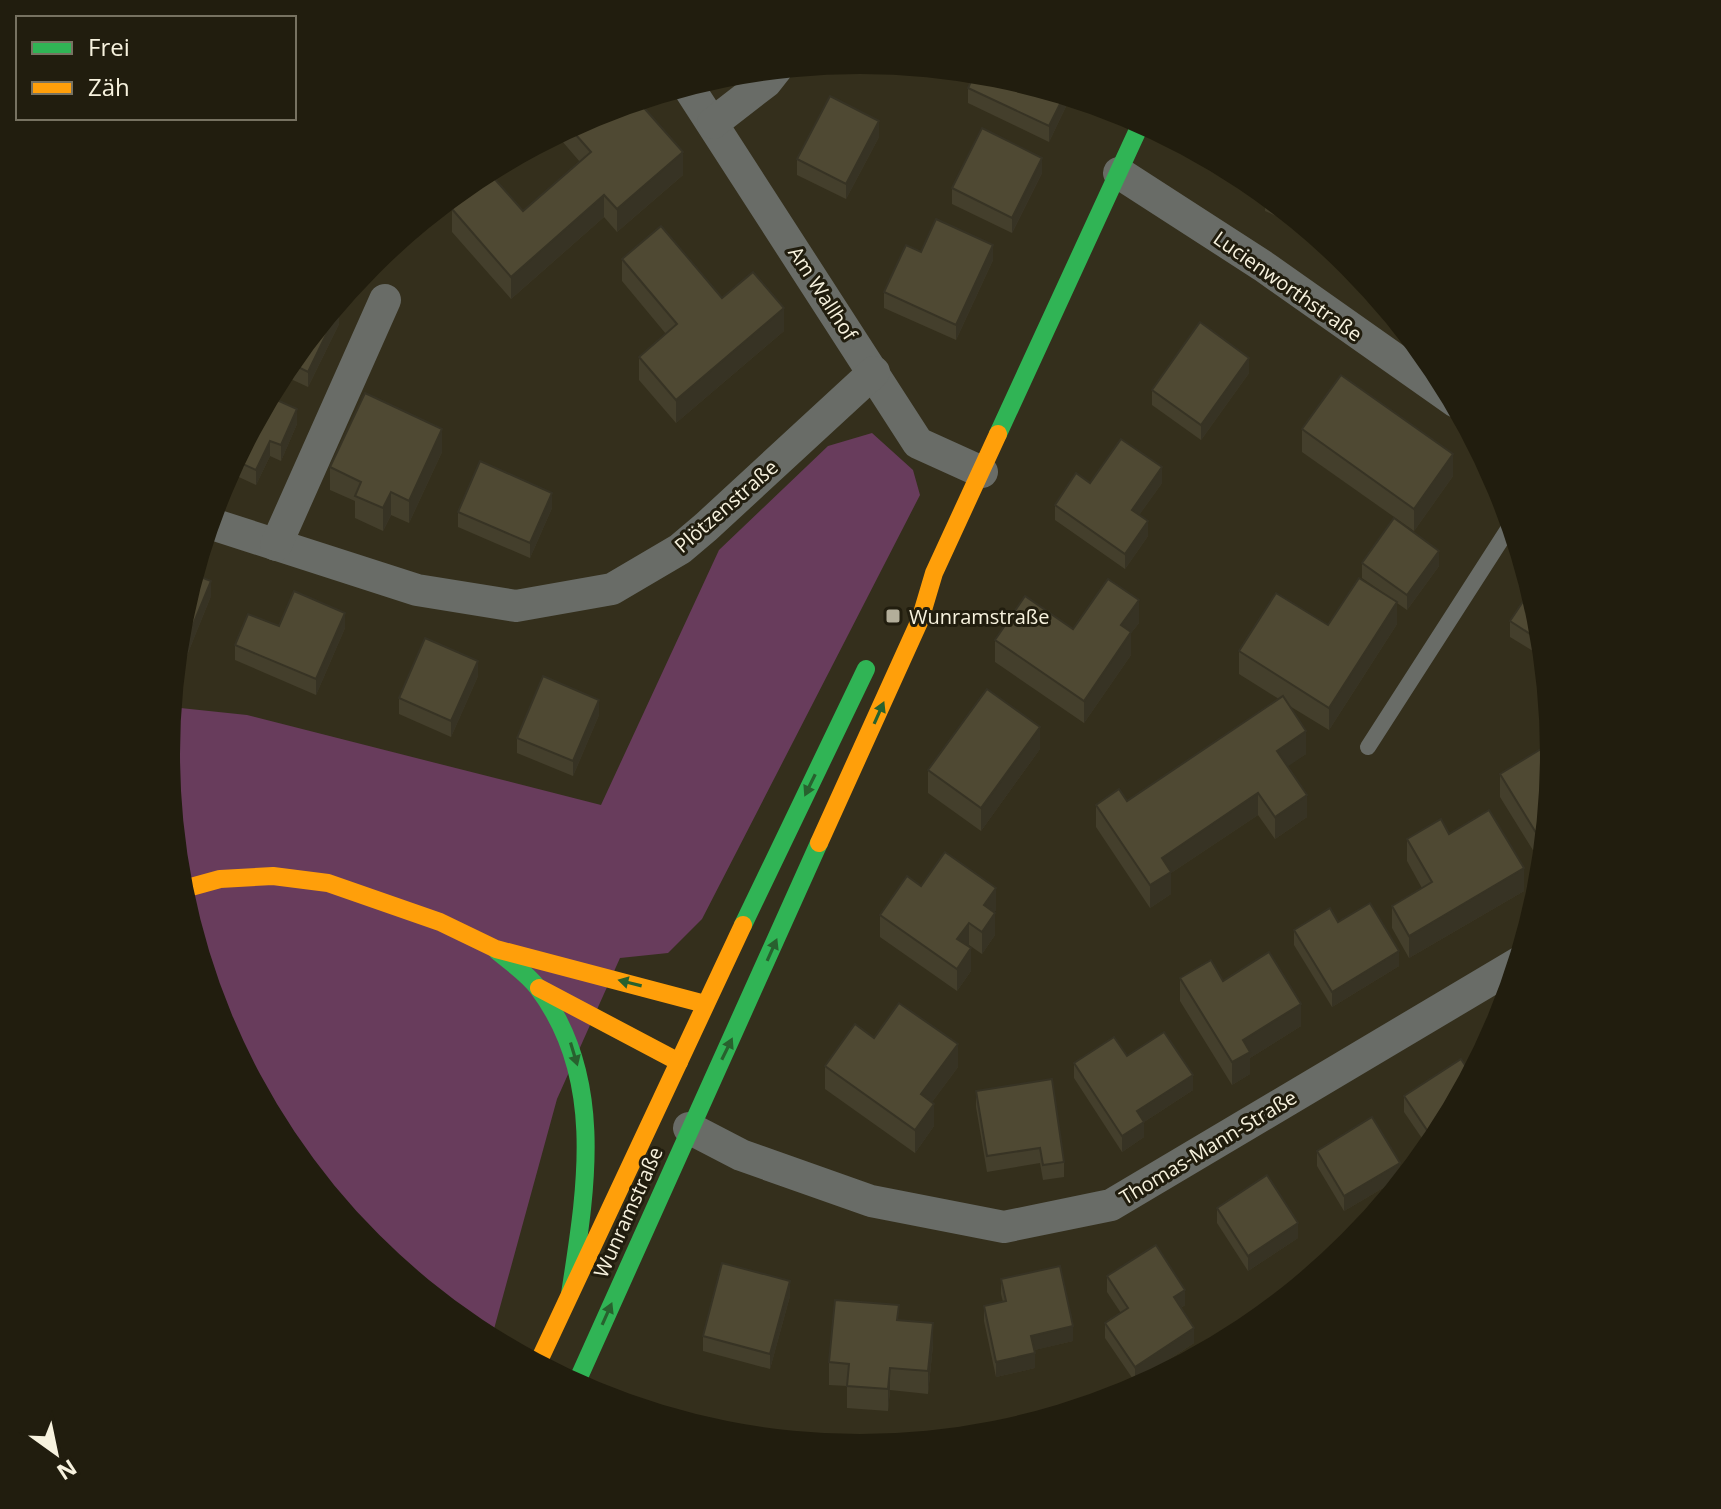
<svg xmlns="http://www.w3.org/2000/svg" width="1721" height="1509" font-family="'Open Sans',sans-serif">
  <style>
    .green { fill: #683c5c }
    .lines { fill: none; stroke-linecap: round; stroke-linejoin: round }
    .lane { stroke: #696c67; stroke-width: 16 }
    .street { stroke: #696c67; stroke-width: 32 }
    .fast { stroke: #30b455; stroke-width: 18 }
    .slow { stroke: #ff9f0a; stroke-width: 18 }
    .wall { fill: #443f2c }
    .shaded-wall { fill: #373324 }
    .building { fill: #4f4933; stroke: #373324; stroke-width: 2 }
    .oneway { fill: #28612e }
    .poi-dot { fill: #b3ae9a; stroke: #211d0e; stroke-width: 3 }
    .labels { text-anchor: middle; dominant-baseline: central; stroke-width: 6; stroke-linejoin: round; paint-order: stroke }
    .street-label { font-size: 20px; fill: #f7f2de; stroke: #211d0e }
    .poi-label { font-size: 20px; fill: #f7f2de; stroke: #211d0e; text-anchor: start }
  </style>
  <rect width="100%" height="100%" fill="#342f1c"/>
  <!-- green -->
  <polygon class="green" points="872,433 913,470 920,495 702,919 668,953 620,958 557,1099 491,1340 474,1332 369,1245 283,1140 219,1020 179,890 166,754 171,707 247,715 601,805 719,550 828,446"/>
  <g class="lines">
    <!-- lane -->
    <polyline class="lane" points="1368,747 1512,523"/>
    <!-- street -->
    <g class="street">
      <polyline points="687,85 918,443 982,472"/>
      <polyline points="713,123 766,82 777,68"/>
      <polyline points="1119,173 1263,266 1456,402"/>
      <polyline points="209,523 417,590 516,606 612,589 680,549 706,527 874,372"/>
      <polyline points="276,545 385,300"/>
      <polyline points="689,1128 741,1155 871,1201 1004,1227 1111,1205 1520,962"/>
    </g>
    <!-- fast -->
    <g class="fast">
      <polyline points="998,434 1142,121"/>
      <polyline points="743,925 866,669"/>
      <path d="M497 951C511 963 527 973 538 988 606 1078 586 1190 570 1294"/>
      <polyline points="575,1386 819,843"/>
    </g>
    <!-- slow -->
    <g class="slow">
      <polyline points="819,843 920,620 934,573 998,434"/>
      <polyline points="180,890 220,879 273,876 328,883 440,922 496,949 705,1004"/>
      <polyline points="539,988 679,1062"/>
      <polyline points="537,1365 743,925"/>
    </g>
  </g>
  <!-- wall -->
  <g class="wall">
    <polygon points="911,65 926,66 924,71"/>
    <polygon points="968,88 1071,96 1049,142 968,103"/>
    <polygon points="595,113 683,175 617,232 604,217 511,299 452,232 452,209 523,211 580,162 556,134"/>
    <polygon points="879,137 846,199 797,175 797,159"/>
    <polygon points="1042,173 1012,233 952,204 952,188"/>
    <polygon points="1245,177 1247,177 1262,190 1245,183"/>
    <polygon points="1266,193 1313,232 1265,211"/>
    <polygon points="921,252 993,260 956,340 884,308 884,292"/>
    <polygon points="622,259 722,298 784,331 676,423 639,380 639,357 666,334 622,281"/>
    <polygon points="334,306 339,324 308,387 280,374 283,368"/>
    <polygon points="1249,373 1201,440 1152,405 1152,390"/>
    <polygon points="268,396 297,424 281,461 270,456 256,485 228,472"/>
    <polygon points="1302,429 1453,476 1414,531 1302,452"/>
    <polygon points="442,452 409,523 391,515 383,531 355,518 355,501 330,490 330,467"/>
    <polygon points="1162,483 1139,515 1148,536 1125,569 1055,520 1055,505"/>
    <polygon points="552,508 530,558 458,527 458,512"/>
    <polygon points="1362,563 1439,566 1407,610 1397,603 1397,624 1329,730 1288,705 1306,754 1287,766 1307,817 1275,839 1258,815 1171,873 1171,894 1150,908 1096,827 1096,805 1127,801 1279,699 1239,674 1239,651 1328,625 1388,596 1362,578"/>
    <polygon points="211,596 181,670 175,667 179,619"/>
    <polygon points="1542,619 1546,659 1510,637 1510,621"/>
    <polygon points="1139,623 1131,633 1131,655 1084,723 995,662 995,640"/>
    <polygon points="279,626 345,628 316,695 235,660 235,645"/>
    <polygon points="478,676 451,737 399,714 399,698"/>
    <polygon points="599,715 573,776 517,753 517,738"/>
    <polygon points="1552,724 1555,755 1544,868 1500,797 1500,774 1548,745 1548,727"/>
    <polygon points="1040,749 981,831 928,793 928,770"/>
    <polygon points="1449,834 1524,891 1409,958 1392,928 1392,906 1422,888 1407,861 1407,839"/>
    <polygon points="921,886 996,910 994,912 995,935 982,954 969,945 968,946 971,971 957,991 880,937 880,915"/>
    <polygon points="1338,922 1399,966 1332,1007 1294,945 1294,930"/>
    <polygon points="1180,978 1223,981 1301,1026 1250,1058 1250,1074 1232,1085 1180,1001"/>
    <polygon points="874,1038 958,1067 932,1102 934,1126 915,1153 825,1089 825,1066"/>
    <polygon points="1127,1056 1193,1090 1144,1122 1144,1137 1122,1152 1074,1078 1074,1063"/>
    <polygon points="976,1091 1064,1162 1064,1177 1043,1180 1040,1163 987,1172 976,1107"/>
    <polygon points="1404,1096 1438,1141 1430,1150 1404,1112"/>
    <polygon points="1317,1151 1400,1178 1344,1211 1317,1166"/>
    <polygon points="1217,1208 1298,1238 1248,1271 1217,1223"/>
    <polygon points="1107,1276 1185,1305 1181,1308 1194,1343 1135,1382 1105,1338 1105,1323 1121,1313 1107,1292"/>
    <polygon points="1001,1279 1073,1341 1034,1350 1035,1368 996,1377 984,1321 984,1306 1003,1302 1001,1294"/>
    <polygon points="790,1296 770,1369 703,1351 703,1336"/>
    <polygon points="899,1320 933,1345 928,1394 890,1390 888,1411 847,1408 847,1386 829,1385 829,1362"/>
  </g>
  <!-- shaded-wall -->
  <g class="shaded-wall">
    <polygon points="1065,94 1071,96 1049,142 1049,126"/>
    <polygon points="879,121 879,137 846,199 846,184"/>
    <polygon points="683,152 683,175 617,232 617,209"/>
    <polygon points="1042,158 1042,173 1012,233 1012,218"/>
    <polygon points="604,195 604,217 511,299 511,277"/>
    <polygon points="993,245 993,260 956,340 956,325"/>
    <polygon points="339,308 339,324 308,387 308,372"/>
    <polygon points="784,308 784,331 676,423 676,400"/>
    <polygon points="1249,358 1249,373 1201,440 1201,425"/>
    <polygon points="297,409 297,424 281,461 281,445"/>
    <polygon points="442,429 442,452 409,523 409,501"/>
    <polygon points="270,441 270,456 256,485 256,470"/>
    <polygon points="1453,454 1453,476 1414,531 1414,509"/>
    <polygon points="1162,467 1162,483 1132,525 1132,510"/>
    <polygon points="391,492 391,515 383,531 383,508"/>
    <polygon points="552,493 552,508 530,558 530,543"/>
    <polygon points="1148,521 1148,536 1125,569 1125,554"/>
    <polygon points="1439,551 1439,566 1407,610 1407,595"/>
    <polygon points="211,581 211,596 181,670 181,654"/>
    <polygon points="1139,600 1139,623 1131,633 1131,655 1084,723 1084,701 1121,625"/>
    <polygon points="1397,602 1397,624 1329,730 1329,708"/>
    <polygon points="345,613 345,628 316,695 316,679"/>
    <polygon points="478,661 478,676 451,737 451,721"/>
    <polygon points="599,700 599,715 573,776 573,761"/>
    <polygon points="1040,727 1040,749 981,831 981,808"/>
    <polygon points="1306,731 1306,754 1277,774 1277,751"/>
    <polygon points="1258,793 1258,815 1171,873 1171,894 1150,908 1150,885 1162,858"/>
    <polygon points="1307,795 1307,817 1275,839 1275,817"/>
    <polygon points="1524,868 1524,891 1409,958 1409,936"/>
    <polygon points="996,888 996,910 984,927 984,905"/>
    <polygon points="995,913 995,935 982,954 982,932"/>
    <polygon points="969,923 969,945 957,961 957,939"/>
    <polygon points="971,948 971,971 957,991 957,969"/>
    <polygon points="1399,951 1399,966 1332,1007 1332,992"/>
    <polygon points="1301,1004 1301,1026 1250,1058 1250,1074 1232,1085 1232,1062 1243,1040"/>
    <polygon points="958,1044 958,1067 921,1117 921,1094"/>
    <polygon points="1193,1075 1193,1090 1144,1122 1144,1137 1122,1152 1122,1136 1137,1111"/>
    <polygon points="934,1104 934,1126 915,1153 915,1130"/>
    <polygon points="1400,1163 1400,1178 1344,1211 1344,1196"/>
    <polygon points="1298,1223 1298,1238 1248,1271 1248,1256"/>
    <polygon points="790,1281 790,1296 770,1369 770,1354"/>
    <polygon points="1185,1290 1185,1305 1174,1312 1174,1297"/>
    <polygon points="933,1323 933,1345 928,1394 928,1371"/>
    <polygon points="1073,1326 1073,1341 1031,1351 1031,1336"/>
    <polygon points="1194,1328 1194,1343 1135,1382 1135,1367"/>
    <polygon points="1035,1353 1035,1368 996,1377 996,1362"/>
    <polygon points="890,1368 890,1390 888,1411 888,1389"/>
  </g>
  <!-- building -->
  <g class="building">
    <polygon points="976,71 996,73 1065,94 1049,126 968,88"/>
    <polygon points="830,96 879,121 846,184 797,159"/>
    <polygon points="637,100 683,152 617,209 604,195 511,277 452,209 492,176 523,211 591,152 569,127 595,113"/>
    <polygon points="982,128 1042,158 1012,218 952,188"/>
    <polygon points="936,219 993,245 956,325 884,292 906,245 921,252"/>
    <polygon points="661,226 722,298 753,272 784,308 676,400 639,357 677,324 622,259"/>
    <polygon points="334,306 339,308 308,372 288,362"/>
    <polygon points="1200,322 1249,358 1201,425 1152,390"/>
    <polygon points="1341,375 1453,454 1414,509 1302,429"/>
    <polygon points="365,393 442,429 409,501 391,492 383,508 355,496 361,482 330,467"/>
    <polygon points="268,396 297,409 281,445 270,441 256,470 234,460"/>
    <polygon points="1121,439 1162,467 1132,510 1148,521 1125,554 1055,505 1076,473 1090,483"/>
    <polygon points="480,461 552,493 530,543 458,512"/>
    <polygon points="1394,518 1439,551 1407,595 1362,563"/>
    <polygon points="193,574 211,581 181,654 176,652 179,619"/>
    <polygon points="1359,578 1397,602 1329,708 1239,651 1276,593 1328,625"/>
    <polygon points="1108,579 1139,600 1121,625 1131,632 1084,701 995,640 1025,596 1073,629"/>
    <polygon points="294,591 345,613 316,679 235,645 248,614 279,626"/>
    <polygon points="1528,594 1535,599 1542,619 1544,643 1510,621"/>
    <polygon points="425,638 478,661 451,721 399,698"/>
    <polygon points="543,676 599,700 573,761 517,738"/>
    <polygon points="987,689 1040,727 981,808 928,770"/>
    <polygon points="1283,696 1306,731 1277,751 1307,795 1275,817 1258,793 1162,858 1171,872 1150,885 1096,805 1119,789 1127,801"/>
    <polygon points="1552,724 1553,735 1548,727"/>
    <polygon points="1554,741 1555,755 1546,849 1500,774"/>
    <polygon points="1489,810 1524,868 1409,936 1392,906 1432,882 1407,839 1441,819 1449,834"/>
    <polygon points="945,852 996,888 984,905 995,913 982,932 969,923 957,939 971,948 957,969 880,915 907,876 921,886"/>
    <polygon points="1370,903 1399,951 1332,992 1294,930 1330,908 1338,922"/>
    <polygon points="1269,952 1301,1004 1243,1040 1250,1052 1232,1062 1180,978 1211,960 1223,981"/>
    <polygon points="899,1003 958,1044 921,1094 934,1104 915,1130 825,1066 855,1024 874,1038"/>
    <polygon points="1164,1032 1193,1075 1137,1111 1144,1122 1122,1136 1074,1063 1114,1037 1127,1056"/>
    <polygon points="1461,1059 1472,1076 1438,1140 1435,1142 1404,1096"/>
    <polygon points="1052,1079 1064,1162 1043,1165 1040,1148 987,1156 976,1091"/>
    <polygon points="1372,1117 1400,1163 1344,1196 1317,1151"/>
    <polygon points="1267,1175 1298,1223 1248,1256 1217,1208"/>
    <polygon points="1156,1245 1185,1290 1174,1297 1194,1328 1135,1367 1105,1323 1128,1308 1107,1276"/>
    <polygon points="722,1263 790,1281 770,1354 703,1336"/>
    <polygon points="1060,1266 1073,1326 1031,1336 1035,1353 996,1362 984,1306 1006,1301 1001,1279"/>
    <polygon points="835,1300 899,1305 897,1320 933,1323 928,1371 890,1368 888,1389 847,1386 849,1364 829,1362"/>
  </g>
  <!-- one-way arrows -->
  <defs><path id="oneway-solid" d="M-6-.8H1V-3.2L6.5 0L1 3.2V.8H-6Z" transform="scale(2)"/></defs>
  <g class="oneway">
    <use href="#oneway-solid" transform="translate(879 713) rotate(-66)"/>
    <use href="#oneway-solid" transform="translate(810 785) rotate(116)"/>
    <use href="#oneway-solid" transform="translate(772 950) rotate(-66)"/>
    <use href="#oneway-solid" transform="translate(630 983) rotate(-166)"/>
    <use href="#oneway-solid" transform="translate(727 1049) rotate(-64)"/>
    <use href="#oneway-solid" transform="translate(574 1054) rotate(73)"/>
    <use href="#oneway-solid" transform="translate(607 1314) rotate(-66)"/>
  </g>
  <!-- markers -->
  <rect class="poi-dot" x="885" y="608" width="16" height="16" rx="4"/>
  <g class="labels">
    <!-- street labels -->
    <g class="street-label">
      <text transform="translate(1288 286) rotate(35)">Lucienworthstraße</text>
      <text transform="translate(823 293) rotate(57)">Am Wallhof</text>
      <text transform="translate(726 506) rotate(-41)">Plötzenstraße</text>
      <text transform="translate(1208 1147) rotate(-31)">Thomas-Mann-Straße</text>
      <text transform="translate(628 1212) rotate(-66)">Wunramstraße</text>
    </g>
    <!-- poi labels -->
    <g class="poi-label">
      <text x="909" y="616">Wunramstraße</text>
    </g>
  </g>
  <!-- crop -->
  <path d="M0 0H1721V1509H0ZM180 754a680 680 0 1 1 1360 0a680 680 0 1 1-1360 0Z" fill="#211d0e" fill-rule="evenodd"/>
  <!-- legend -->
  <rect x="16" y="16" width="280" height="104" fill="#211d0e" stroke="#777261" stroke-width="2"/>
  <rect x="32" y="42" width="40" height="12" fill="#30b455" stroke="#777261" stroke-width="2"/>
  <text x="88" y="56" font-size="24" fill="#f7f2de">Frei</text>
  <rect x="32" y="82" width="40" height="12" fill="#ff9f0a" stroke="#777261" stroke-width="2"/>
  <text x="88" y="96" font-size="24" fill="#f7f2de">Zäh</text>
  <!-- north arrow -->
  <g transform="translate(56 1453) rotate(147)" stroke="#211d0e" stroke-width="6" paint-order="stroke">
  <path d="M0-6L14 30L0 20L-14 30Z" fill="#f7f2de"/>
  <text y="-12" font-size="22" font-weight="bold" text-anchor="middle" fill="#f7f2de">N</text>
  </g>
</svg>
